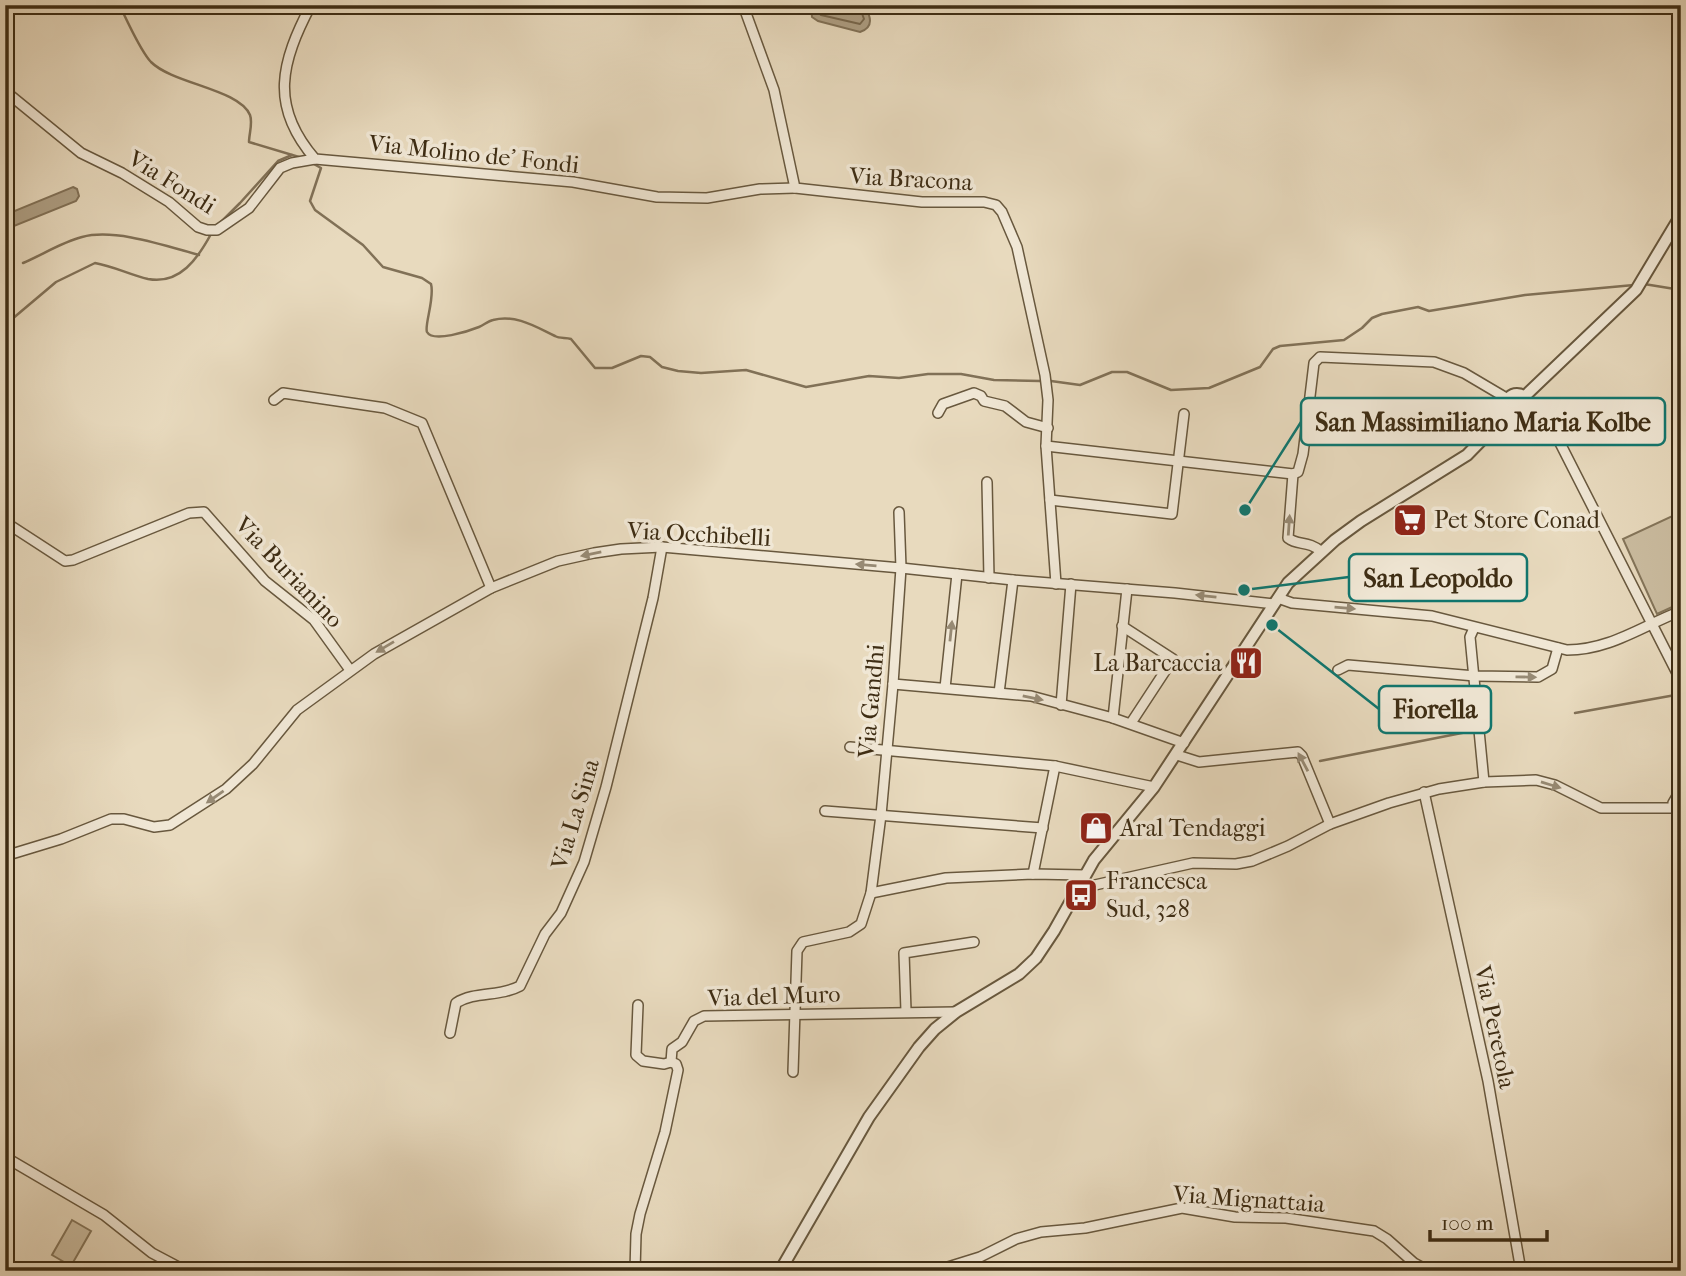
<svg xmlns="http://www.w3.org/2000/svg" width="1686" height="1276" font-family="'IM FELL French Canon',serif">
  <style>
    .green { fill: #cbbda1; stroke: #84755a; stroke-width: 2 }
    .water { fill: #ae9f84; stroke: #817157; stroke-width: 2 }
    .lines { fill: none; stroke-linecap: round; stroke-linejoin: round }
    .shore { stroke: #76664c; stroke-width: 2 }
    .stream { stroke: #817157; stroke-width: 2.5 }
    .minor-casing { stroke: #68583e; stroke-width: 12 }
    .tertiary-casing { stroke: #68583e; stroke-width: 14 }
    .minor { stroke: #f0e7d5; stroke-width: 9 }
    .tertiary { stroke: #f0e7d5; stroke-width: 10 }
    .oneway { fill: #978a74 }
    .labels { text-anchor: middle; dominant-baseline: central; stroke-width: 7; stroke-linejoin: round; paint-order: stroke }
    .street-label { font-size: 24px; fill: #3e2d14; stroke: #f0e7d5 }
    .poi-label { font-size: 24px; fill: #3e2d14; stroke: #f0e7d5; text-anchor: start }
    .leader { fill: none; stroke: #0f766e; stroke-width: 2.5 }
    .callout-dot { fill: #0f766e; stroke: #f0e7d5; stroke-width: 2.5 }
    .callout { fill: #f0e7d5; stroke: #0f766e; stroke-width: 2.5 }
    .callout-label { font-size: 26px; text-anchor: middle; font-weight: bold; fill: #3e2d14 }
  </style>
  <rect width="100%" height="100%" fill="#e8dabe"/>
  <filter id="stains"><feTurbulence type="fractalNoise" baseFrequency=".00286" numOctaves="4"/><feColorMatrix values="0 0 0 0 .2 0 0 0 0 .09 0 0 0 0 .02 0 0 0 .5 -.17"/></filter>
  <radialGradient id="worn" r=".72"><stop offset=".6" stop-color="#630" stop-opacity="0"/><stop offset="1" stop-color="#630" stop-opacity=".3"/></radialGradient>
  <!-- green -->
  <g class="green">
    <polygon points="1681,512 1681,603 1657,614 1623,539"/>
    <polygon points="72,1220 91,1231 71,1266 52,1255"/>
  </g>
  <!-- water -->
  <g class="water">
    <path d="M811 5H865C870 16 875 27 860 32L818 21 812 17Z"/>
    <polygon points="73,187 77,189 79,196 76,201 14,226 9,215 12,212"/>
  </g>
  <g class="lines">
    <!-- shore -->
    <polyline class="shore" points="818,5 818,12 821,15 860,24 864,19 859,5"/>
    <!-- stream -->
    <g class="stream">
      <path d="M119 5C128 21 139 49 151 62 173 84 239 89 250 115 253 123 249 134 249 142L299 157"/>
      <path d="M312 163 321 168 310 201 315 210 363 245 383 267 422 278 431 284C435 298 424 326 427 332 433 343 469 331 479 327 484 325 488 321 493 320 516 314 536 327 555 336 560 339 566 337 571 339L595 368H612L641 356 650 357 662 367 678 371 701 373 746 370 806 387 869 376 899 378 928 374H961L994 380 1040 381"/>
      <polyline points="215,228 240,203 278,161 292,155"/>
      <path d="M23 263C42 255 62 242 82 237 115 228 166 246 199 255"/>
      <polyline points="1644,284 1681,290"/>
      <path d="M5 325 56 282 95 263C113 266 130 275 148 279 180 285 198 258 211 234"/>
      <polyline points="1051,381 1080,385 1112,372 1127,372 1171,390 1209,388 1260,367 1273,349 1280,346 1344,340 1362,328 1372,318 1382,314 1418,307 1429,311 1525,295 1634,285"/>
      <polyline points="1575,713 1681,694"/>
      <polyline points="1320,761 1477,730"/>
    </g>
    <!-- minor casing -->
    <g class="minor-casing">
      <g id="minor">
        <path d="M311 5C281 62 269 106 315 159L573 182 657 197 707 198 760 189 795 188"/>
        <polyline points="743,5 774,90 795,188 922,202 984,202 996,205 1002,212 1017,247 1045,375 1048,400 1046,446 1056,584"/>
        <polyline points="5,91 81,153 122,173 169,202 198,227 207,230 217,230 249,208 280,168 292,163 315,159"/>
        <polyline points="274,400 283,393 385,408 422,423 491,588"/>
        <polyline points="1526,412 1543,422 1560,443 1681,681"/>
        <polyline points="938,413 943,404 974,393 981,396 984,401 1005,406 1026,422 1048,428"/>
        <polyline points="1046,446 1293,474 1298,472 1303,454 1314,363 1320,357 1434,362 1464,373 1508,399"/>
        <path d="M1293 474 1288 538C1298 546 1308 540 1322 552"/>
        <polyline points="987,482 989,578"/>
        <polyline points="1050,500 1172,514 1184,414"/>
        <polyline points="5,522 65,561 73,560 189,513 204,512 265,581 314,620 350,670"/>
        <path d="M1278 598 1292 603 1432 616 1567 650C1610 650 1642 626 1681 611"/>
        <polyline points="1122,626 1173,659 1131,723"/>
        <polyline points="1474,628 1470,637 1484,782"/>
        <polyline points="1338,670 1348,665 1475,676 1538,677 1552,669 1558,648"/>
        <polyline points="893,684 1031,696 1113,718 1184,743"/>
        <polyline points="945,688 957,574"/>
        <polyline points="999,693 1013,580"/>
        <polyline points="1061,705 1071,584"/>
        <polyline points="1113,718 1127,589"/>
        <polyline points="850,747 1055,766 1154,787"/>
        <polyline points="1177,755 1199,762 1298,752 1302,756 1330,824"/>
        <polyline points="1424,792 1488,1081 1521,1271"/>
        <polyline points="1675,809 1673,803 1681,789"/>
        <polyline points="825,811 1043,828"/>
        <polyline points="5,856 61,839 111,819 124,819 154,827 170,825 226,789 253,764 297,710 374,654 491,588 558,561 594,553 621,549 662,547 901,568 1013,580 1175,593 1274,604"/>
        <polyline points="1033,874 1055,766"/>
        <polyline points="1077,889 1193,863 1236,864 1252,861 1288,846 1330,824 1389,803 1439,789 1484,782 1536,780 1555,785 1601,808 1681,808"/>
        <polyline points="871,893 946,878 1033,874 1084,875"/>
        <polyline points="638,1005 636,1055 643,1061 664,1064 671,1062"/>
        <polyline points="906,1011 904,953 974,942"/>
        <path d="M450 1033 456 1003C475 991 500 997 520 986L545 934 561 913 584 862 606 787 653 598 662 547"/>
        <polyline points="793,1072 797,951 803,942 849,932 861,924 871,893 881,815 893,684 901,568 899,512"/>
        <polyline points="5,1157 104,1215 152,1253 186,1271"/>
        <polyline points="635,1271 636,1234 640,1214 665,1132 678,1070 676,1064 671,1062 672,1049 682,1042 694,1021 704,1016 956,1012"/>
        <polyline points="935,1271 980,1257 1016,1239 1041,1232 1085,1228 1182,1208 1235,1217 1286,1218 1374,1231 1387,1239 1414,1263 1429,1271"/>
      </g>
    </g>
    <!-- tertiary casing -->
    <g class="tertiary-casing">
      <g id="tertiary">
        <circle cx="1517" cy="405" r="11"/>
        <polyline points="1525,396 1636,290 1681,215"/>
        <polyline points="780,1271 869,1117 919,1047 935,1029 956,1012 1019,974 1036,958 1054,931 1094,860 1154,787 1288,583 1335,540 1361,521 1467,455 1509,412"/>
      </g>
    </g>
    <!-- minor -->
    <use href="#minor" class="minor"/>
    <!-- tertiary -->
    <use href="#tertiary" class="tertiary"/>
  </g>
  <!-- one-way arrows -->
  <defs><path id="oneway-solid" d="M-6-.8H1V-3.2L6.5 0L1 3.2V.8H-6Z" transform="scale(1.75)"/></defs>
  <g class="oneway">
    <use href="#oneway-solid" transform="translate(1289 525) rotate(-86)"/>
    <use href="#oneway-solid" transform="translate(591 554) rotate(169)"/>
    <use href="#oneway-solid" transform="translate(866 565) rotate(-175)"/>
    <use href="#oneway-solid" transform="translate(1206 596) rotate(-174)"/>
    <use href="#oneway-solid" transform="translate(1345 608) rotate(5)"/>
    <use href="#oneway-solid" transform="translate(951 631) rotate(-84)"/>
    <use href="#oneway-solid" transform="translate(385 647) rotate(149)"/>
    <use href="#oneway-solid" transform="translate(1526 677) rotate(1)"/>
    <use href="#oneway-solid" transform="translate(1033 698) rotate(12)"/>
    <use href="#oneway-solid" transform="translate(1303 762) rotate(-118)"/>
    <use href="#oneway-solid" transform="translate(1551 785) rotate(17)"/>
    <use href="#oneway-solid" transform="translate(215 797) rotate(145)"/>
  </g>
  <!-- icons -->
  <defs>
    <g id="supermarket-square" transform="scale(1.75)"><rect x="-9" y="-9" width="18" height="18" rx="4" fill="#8f2418" stroke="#f0e7d5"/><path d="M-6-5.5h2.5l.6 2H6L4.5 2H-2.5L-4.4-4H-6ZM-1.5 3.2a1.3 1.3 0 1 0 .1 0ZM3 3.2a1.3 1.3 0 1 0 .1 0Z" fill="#fff"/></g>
    <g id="restaurant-square" transform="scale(1.75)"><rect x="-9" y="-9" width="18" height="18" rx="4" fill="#8f2418" stroke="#f0e7d5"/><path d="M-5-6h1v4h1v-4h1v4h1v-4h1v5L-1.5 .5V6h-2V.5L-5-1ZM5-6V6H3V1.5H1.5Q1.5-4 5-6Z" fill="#fff"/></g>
    <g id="shop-square" transform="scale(1.75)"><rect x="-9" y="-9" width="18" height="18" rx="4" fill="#8f2418" stroke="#f0e7d5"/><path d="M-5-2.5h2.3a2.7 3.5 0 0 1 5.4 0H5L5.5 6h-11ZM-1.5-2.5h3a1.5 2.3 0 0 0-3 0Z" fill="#fff"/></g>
    <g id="bus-square" transform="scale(1.75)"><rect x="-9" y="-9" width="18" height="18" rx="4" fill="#8f2418" stroke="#f0e7d5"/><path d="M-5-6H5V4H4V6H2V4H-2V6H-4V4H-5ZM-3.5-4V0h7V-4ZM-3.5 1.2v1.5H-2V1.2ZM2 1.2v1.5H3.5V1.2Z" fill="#fff"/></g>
  </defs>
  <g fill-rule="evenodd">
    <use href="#supermarket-square" x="1410" y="520"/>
    <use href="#restaurant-square" x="1246" y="663"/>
    <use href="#shop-square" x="1096" y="828"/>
    <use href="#bus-square" x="1081" y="895"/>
  </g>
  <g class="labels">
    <!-- street labels -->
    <g class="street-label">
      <text transform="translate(474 154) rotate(6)">Via Molino de' Fondi</text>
      <text transform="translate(911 179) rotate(3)">Via Bracona</text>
      <text transform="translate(172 182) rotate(32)">Via Fondi</text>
      <text transform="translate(699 534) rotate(3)">Via Occhibelli</text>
      <text transform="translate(289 572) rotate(46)">Via Burianino</text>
      <text transform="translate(871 701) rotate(-85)">Via Gandhi</text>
      <text transform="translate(575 814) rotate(-73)">Via La Sina</text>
      <text transform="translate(774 996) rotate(-2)">Via del Muro</text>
      <text transform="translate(1495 1027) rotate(78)">Via Peretola</text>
      <text transform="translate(1249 1199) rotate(4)">Via Mignattaia</text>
    </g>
    <!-- poi labels -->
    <g class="poi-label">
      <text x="1434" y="520">Pet Store Conad</text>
      <text x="1222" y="663" text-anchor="end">La Barcaccia</text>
      <text x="1120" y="828">Aral Tendaggi</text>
      <text x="1106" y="881">Francesca<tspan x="1106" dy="28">Sud, 328</tspan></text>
    </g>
  </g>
  <!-- callouts -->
  <path class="leader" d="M1245 510L1301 422M1244 590L1349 577M1272 625L1379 709"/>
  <g class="callout-dot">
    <circle cx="1245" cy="510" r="7"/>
    <circle cx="1244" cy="590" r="7"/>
    <circle cx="1272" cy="625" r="7"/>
  </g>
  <g class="callout">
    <rect x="1301" y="398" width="364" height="47" rx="7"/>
    <rect x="1349" y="554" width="178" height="47" rx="7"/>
    <rect x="1379" y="686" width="112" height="47" rx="7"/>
  </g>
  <g class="callout-label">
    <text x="1483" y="431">San Massimiliano Maria Kolbe</text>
    <text x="1438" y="587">San Leopoldo</text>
    <text x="1435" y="718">Fiorella</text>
  </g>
  <!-- margin -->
  <rect width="1686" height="1276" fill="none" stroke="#e8dabe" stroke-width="28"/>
  <rect x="7" y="7" width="1672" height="1262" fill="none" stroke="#3e2d14" stroke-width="3.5"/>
  <rect x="14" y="14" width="1658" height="1248" fill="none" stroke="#3e2d14" stroke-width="2"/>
  <!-- scale -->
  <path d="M1430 1230v10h117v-10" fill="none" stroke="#3e2d14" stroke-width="3.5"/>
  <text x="1441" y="1230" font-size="21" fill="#3e2d14" stroke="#f0e7d5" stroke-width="5" paint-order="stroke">100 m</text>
  <rect width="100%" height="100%" filter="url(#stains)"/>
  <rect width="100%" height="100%" fill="url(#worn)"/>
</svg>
